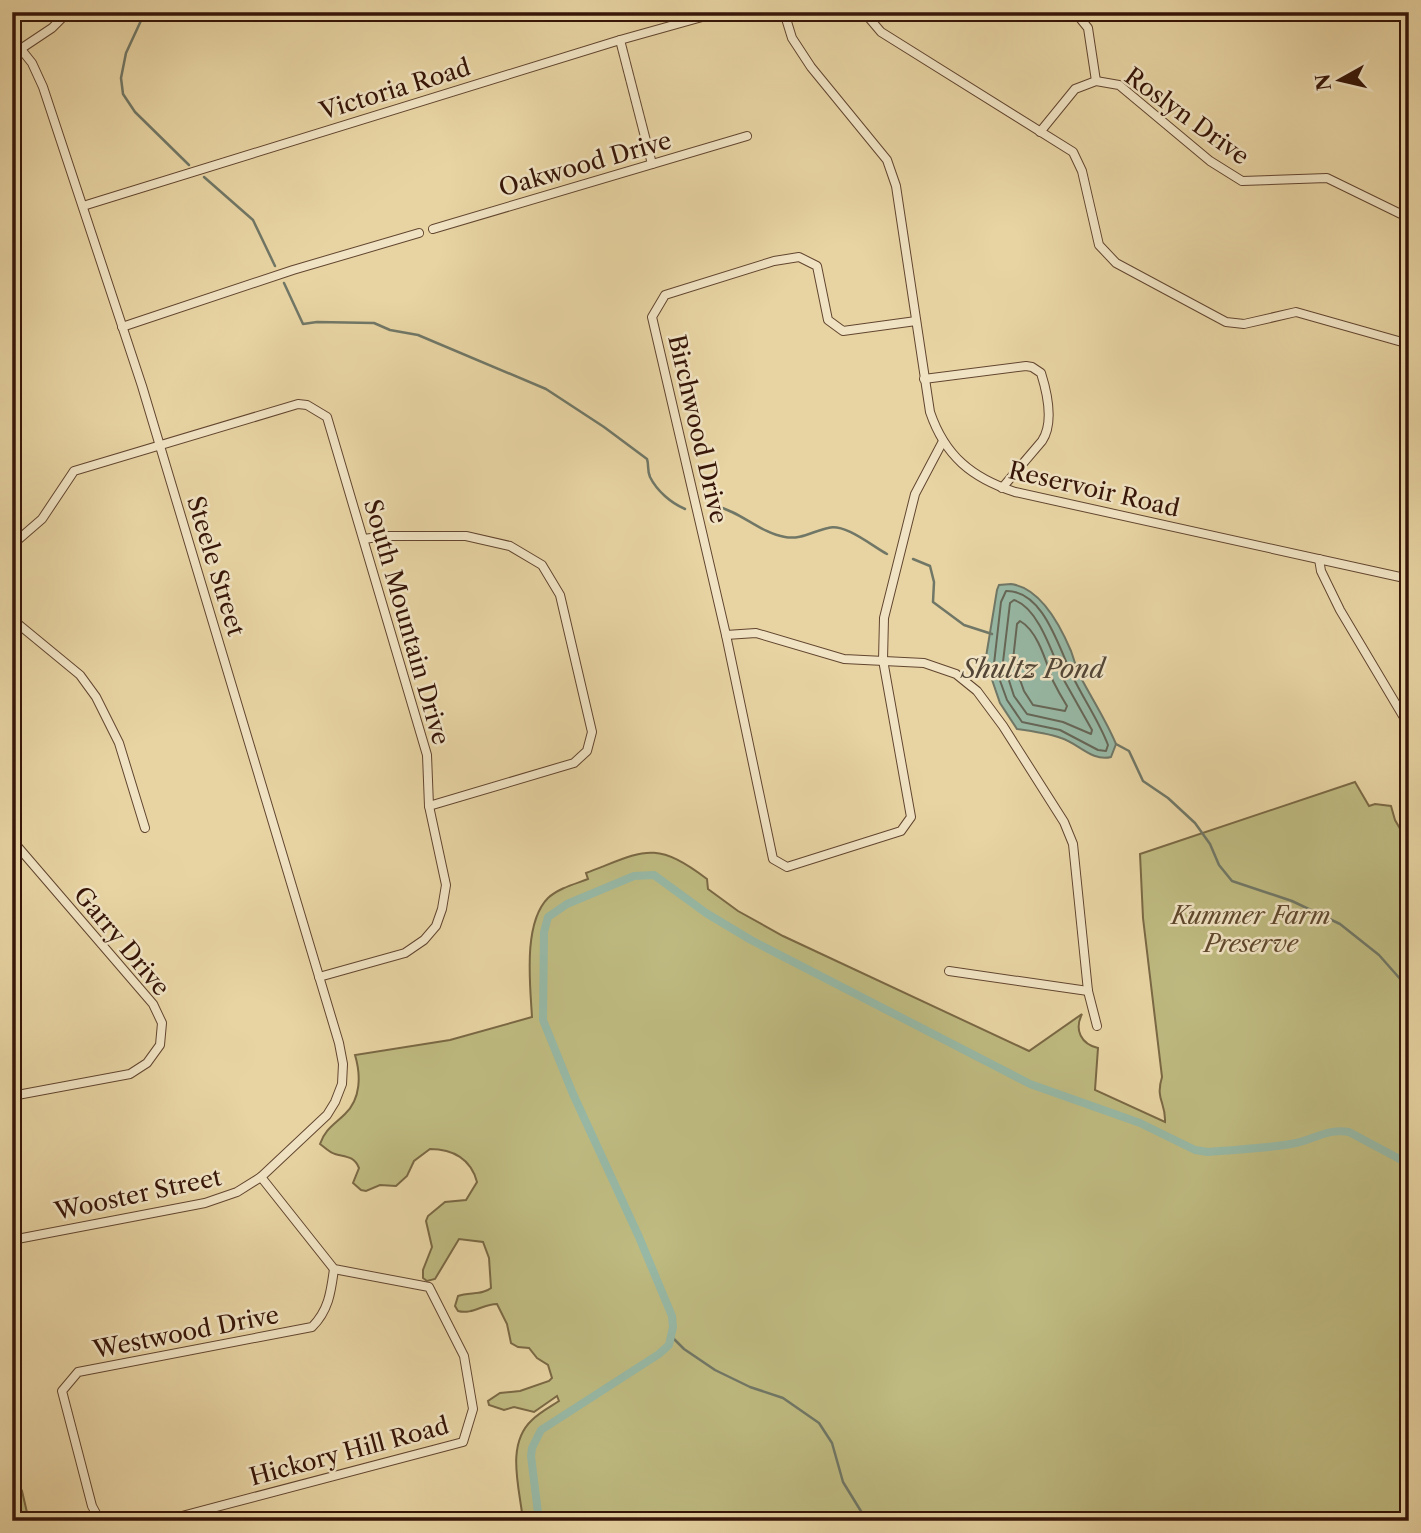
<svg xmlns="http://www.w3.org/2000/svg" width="1421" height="1533" font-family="'Libre Caslon Text',serif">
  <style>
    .green { fill: #beba80; stroke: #7a6844; stroke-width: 2 }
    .water { fill: #97b8a5; stroke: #707766; stroke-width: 2 }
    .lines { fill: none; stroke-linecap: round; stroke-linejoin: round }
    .shore { stroke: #666656; stroke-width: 2 }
    .stream { stroke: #707766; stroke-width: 2.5 }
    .canal { stroke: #97b8a5; stroke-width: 8 }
    .minor-casing { stroke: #62452f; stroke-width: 10 }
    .minor { stroke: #f0e3c3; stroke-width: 8 }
    .labels { text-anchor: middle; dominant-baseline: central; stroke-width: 5; stroke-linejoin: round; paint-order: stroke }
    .street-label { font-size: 24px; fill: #361508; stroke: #f0e3c3 }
    .park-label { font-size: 24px; font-style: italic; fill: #5f472c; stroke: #f0e3c3 }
    .water-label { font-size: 26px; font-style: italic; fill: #534637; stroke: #f0e3c3 }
  </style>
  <rect width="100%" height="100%" fill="#e8d4a3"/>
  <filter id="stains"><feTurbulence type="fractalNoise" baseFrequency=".00286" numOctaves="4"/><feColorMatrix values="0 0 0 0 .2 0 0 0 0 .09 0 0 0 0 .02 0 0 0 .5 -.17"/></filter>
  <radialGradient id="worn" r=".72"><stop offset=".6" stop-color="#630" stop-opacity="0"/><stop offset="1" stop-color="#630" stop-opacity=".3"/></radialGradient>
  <!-- green -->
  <g class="green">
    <path d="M1355 782 1369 806 1375 804 1391 806 1395 820 1409 844V1521H523C520 1489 505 1445 532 1420 540 1412 550 1407 559 1401L557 1396 534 1412 514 1407 504 1410 489 1405 488 1401 500 1393 520 1391 549 1381 552 1378 548 1365 537 1358 529 1348 518 1347 511 1343 507 1324 497 1304C483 1304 472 1315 458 1311L455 1306 458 1296C469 1292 483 1295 491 1288L489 1258 483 1242 459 1239 435 1279 427 1281 423 1278V1270L432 1247 426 1221 428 1216 445 1202 466 1200 477 1182C471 1159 453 1149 430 1149L414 1161 407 1176 396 1186 380 1185 366 1191 361 1190 353 1183 359 1168C354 1156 346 1157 335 1154 330 1153 324 1147 320 1144 325 1129 335 1124 345 1114 361 1099 361 1075 355 1055L450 1040 532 1017C530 984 523 923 548 898 559 888 575 884 588 879L586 873C644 851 654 839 707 879L708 889 738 911 783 936 1029 1051 1082 1014C1074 1030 1081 1044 1098 1048L1095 1090 1165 1122C1166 1102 1155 1100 1162 1077L1143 918 1140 854Z"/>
    <polygon points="12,1474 22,1491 29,1521 12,1521"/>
  </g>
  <!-- water -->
  <path class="water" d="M1011 584C1041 588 1060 625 1071 651 1074 659 1076 668 1080 676 1092 699 1106 720 1116 744L1111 757C1092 762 1078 743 1061 738 1047 733 1032 731 1017 729L1000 703 987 665 986 657 997 590 999 585Z"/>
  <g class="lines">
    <!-- shore -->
    <g class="shore">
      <path d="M1006 591C1044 590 1059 649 1073 677 1084 700 1099 721 1108 745L1106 751 1098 750 1060 730 1022 722 1007 700 994 664 1001 602Z"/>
      <path d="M1014 600C1040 608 1054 660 1065 682 1074 698 1083 714 1092 730L1091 734 1063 722 1027 714 1014 696 1003 662 1010 603Z"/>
      <path d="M1020 621C1038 631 1046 662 1053 681 1057 689 1062 698 1067 706L1065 711 1033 705 1024 691 1013 660 1017 624Z"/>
    </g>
    <!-- stream -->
    <g class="stream">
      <polyline points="145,12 126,53 121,78 123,94 135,112 189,165"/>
      <polyline points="204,177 253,220 275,266"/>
      <path d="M284 283 303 324 317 322 374 323 390 330 418 335 546 389 604 427 647 459C649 465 647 470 650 477 657 491 671 503 685 509"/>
      <path d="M715 506C740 511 760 533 785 537 801 540 813 531 828 528 845 523 872 546 887 554"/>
      <polyline points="913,559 930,566 934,582 933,602 964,625 992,634"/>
      <polyline points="1116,744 1129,751 1143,781 1168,798 1195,823 1210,844 1219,865 1232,881 1292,901 1340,924 1379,955 1409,989"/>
      <polyline points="672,1337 684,1349 715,1370 750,1387 783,1398 819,1423 832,1443 843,1482 867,1521"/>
    </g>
    <!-- canal -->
    <path class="canal" d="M539 1521 531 1456 532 1448 541 1430 659 1354 669 1345 673 1327 672 1316 639 1237 573 1094 543 1020 544 932 548 917 567 904 634 876 654 875 706 913 751 940 1030 1084 1140 1123 1195 1150 1208 1152C1237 1149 1267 1149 1296 1143 1315 1139 1329 1128 1349 1132L1409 1164"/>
    <!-- minor casing -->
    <g class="minor-casing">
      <g id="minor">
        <polyline points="234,12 244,14 250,12"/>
        <path d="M784 12 792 38 811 67 887 160 896 186 930 412C945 456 972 478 1015 492L1409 579"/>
        <polyline points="864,12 881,32 1073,152 1082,171 1099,245 1116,263 1226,322 1244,324 1296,312 1409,344"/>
        <polyline points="1075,12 1088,28 1096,81"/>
        <polyline points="1407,12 1409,13"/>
        <polyline points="12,38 32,63 43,87 142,386 339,1043 343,1064 342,1084 335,1102 327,1115 261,1177 237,1192 205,1203 12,1240"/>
        <polyline points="620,40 652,164"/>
        <polyline points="22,48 52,28 68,12"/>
        <polyline points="1040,132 1075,89 1096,81 1119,85 1210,161 1242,181 1327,178 1409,218"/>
        <polyline points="83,206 620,40 720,12"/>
        <polyline points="433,229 747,136"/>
        <polyline points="916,321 843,331 828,320 817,266 799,257 774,261 665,295 652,317 726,635 773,859 787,867 901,831 911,817 883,660 884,618 915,494 943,441"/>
        <polyline points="122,327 293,270 419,233"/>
        <path d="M924 379 1026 366 1032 367 1041 373C1047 392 1054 423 1042 441L1002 488"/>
        <polyline points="364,539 385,536 466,536 510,546 542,565 560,595 592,732 587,751 574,763 429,806"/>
        <polyline points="12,545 42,519 74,471 298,404 307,405 327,417 427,755 429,806 446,885 442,909 436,926 424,940 405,953 319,977"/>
        <polyline points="1319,559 1321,571 1340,610 1409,726"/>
        <polyline points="12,619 80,675 96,697 119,743 145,828"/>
        <polyline points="726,635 756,633 844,659 924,663 956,674 977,691 1003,726 1064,822 1073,844 1088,991 1097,1026"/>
        <polyline points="12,840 153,1004 162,1023 160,1045 147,1063 130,1074 12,1096"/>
        <polyline points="949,971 1088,991"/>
        <path d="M100 1521 92 1506 62 1391 78 1372 312 1327C329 1310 331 1291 334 1269"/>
        <polyline points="163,1521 463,1442 473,1409 464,1356 429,1287 334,1269 261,1177"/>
      </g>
    </g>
    <!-- minor -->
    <use href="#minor" class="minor"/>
  </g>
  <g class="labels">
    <!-- street labels -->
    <g class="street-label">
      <text transform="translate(395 89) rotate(-17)">Victoria Road</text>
      <text transform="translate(1187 116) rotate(36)">Roslyn Drive</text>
      <text transform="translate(585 164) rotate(-16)">Oakwood Drive</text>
      <text transform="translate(698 429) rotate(77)">Birchwood Drive</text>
      <text transform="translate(1094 489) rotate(13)">Reservoir Road</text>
      <text transform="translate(216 566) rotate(73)">Steele Street</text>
      <text transform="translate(407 622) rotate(74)">South Mountain Drive</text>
      <text transform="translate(122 941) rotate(50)">Garry Drive</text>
      <text transform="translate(138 1194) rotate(-12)">Wooster Street</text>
      <text transform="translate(186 1332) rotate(-11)">Westwood Drive</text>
      <text transform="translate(349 1451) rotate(-15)">Hickory Hill Road</text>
    </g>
    <!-- park labels -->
    <g class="park-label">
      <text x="1251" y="915">Kummer Farm<tspan x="1251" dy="28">Preserve</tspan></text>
    </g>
    <!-- water labels -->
    <g class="water-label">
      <text x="1033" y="669">Shultz Pond</text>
    </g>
  </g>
  <!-- margin -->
  <rect width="1421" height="1533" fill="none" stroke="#e8d4a3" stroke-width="42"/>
  <rect x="14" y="14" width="1393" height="1505" fill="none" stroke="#361508" stroke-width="3.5"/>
  <rect x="21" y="21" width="1379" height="1491" fill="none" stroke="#361508" stroke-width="2"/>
  <!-- north arrow -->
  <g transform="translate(1340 80) rotate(262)" stroke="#f0e3c3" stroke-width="5" paint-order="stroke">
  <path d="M0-5L12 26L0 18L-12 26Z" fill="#361508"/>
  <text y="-10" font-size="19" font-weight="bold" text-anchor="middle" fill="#361508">N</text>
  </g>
  <rect width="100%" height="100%" filter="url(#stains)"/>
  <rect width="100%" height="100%" fill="url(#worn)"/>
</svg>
